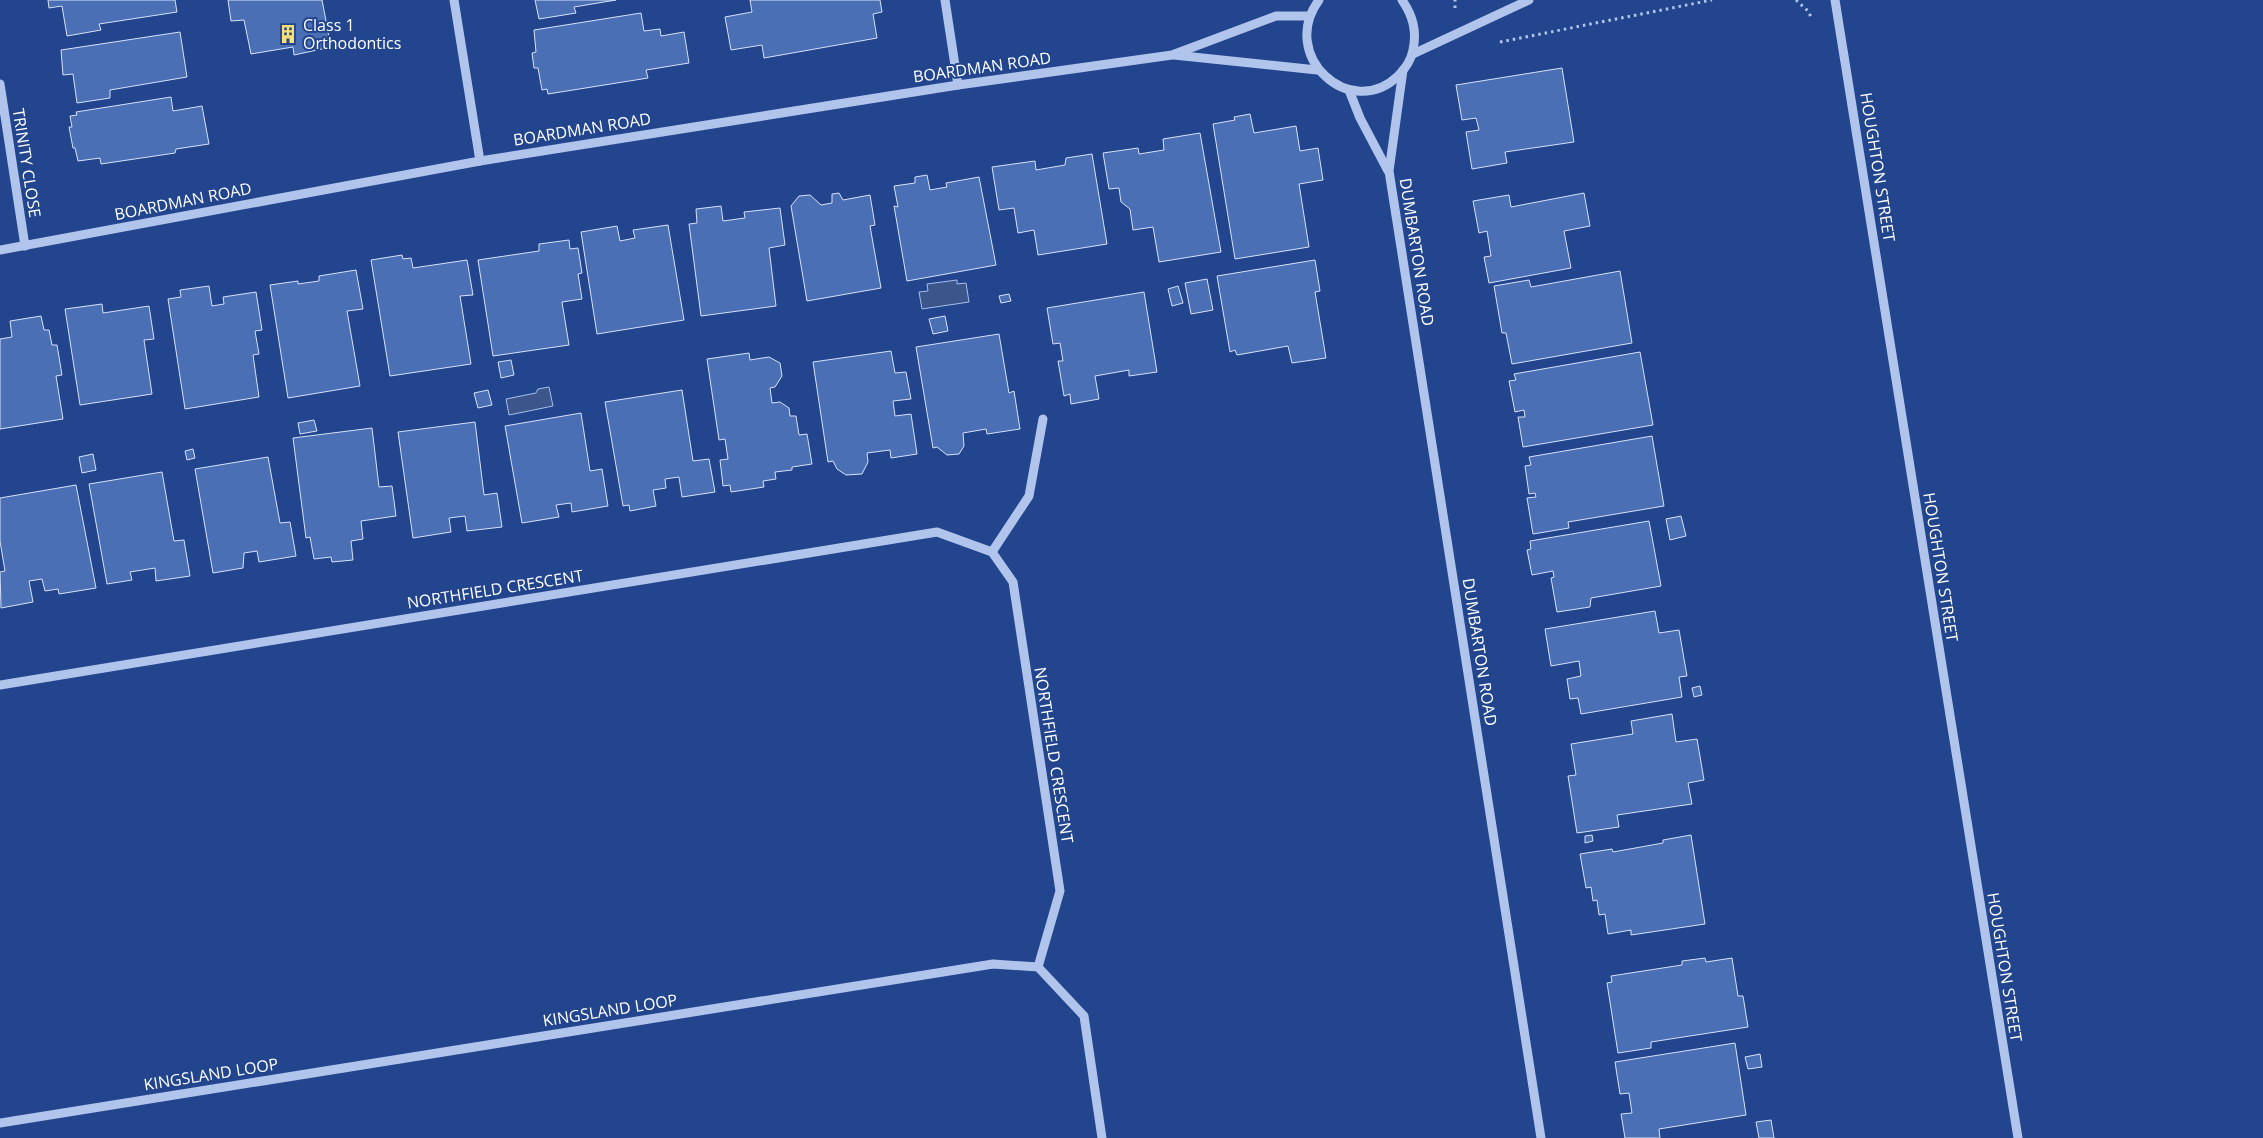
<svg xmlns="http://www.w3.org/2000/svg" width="2263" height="1138" font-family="'Open Sans',sans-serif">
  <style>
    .water { fill: #3c568b; stroke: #a5bfed }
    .building { fill: #4b6fb5; stroke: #d6e2f9 }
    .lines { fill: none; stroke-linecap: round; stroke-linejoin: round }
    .path { stroke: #b1c5ec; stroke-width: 3; stroke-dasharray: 2.5 4; stroke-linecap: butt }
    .minor { stroke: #b1c5ec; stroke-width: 9 }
    .labels { text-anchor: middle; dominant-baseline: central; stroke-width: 4; stroke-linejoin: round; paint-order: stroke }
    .poi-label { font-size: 16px; fill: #fff; stroke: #22458e; text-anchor: start }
    .street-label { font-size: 16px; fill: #fff; stroke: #22458e }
  </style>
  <rect width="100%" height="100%" fill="#22458e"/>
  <!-- water -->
  <g class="water">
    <polygon points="957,280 957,284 966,283 969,302 922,309 919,292 928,291 927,284"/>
    <polygon points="549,387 553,406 509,415 506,399 536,393 538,389"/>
  </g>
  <!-- building -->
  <g class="building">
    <polygon points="48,0 175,0 177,12 99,24 101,30 67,36 62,6 49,8"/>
    <polygon points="228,0 322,0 331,47 294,55 293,47 251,54 244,20 231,21"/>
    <polygon points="535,0 616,0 574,7 576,13 539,19"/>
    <polygon points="750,0 880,0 882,12 873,14 877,38 764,58 762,45 731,50 725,17 752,12"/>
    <polygon points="641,13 644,31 660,29 661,36 684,32 689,63 646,70 648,78 548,94 547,89 542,90 538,68 534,68 532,53 536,52 534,30"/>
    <polygon points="180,32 187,77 110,90 110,98 77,103 73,74 63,75 61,50"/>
    <polygon points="1562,68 1574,142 1505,152 1507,163 1472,169 1466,132 1479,130 1476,118 1462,120 1456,85"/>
    <polygon points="171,97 173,111 202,106 209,144 176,149 175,153 101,164 100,158 78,161 75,148 73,148 69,127 72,127 70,116 77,115 76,112"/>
    <polygon points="1250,114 1254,133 1296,126 1300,151 1318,148 1323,180 1299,184 1309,247 1235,259 1213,124 1235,120 1234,117"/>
    <polygon points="1200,133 1221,252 1159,262 1153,227 1133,230 1130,209 1121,202 1119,188 1109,189 1103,153 1138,148 1139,154 1164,150 1163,139"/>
    <polygon points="1092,154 1107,244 1038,255 1034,230 1018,233 1014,208 999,210 992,167 1035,161 1036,170 1065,165 1066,158"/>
    <polygon points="927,175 930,190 947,187 946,183 979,177 996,265 907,281 894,206 898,207 894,186 915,183 915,177"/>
    <polygon points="839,193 843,200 870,195 875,225 870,226 881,288 807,301 791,206 799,196 810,195 821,205 832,203 832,194"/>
    <polygon points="1584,193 1590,226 1564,231 1571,268 1489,283 1484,257 1491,256 1487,231 1479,233 1473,201 1509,195 1511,207"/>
    <polygon points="721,206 723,221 745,218 744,212 780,208 785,245 769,248 776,306 701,316 689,224 697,223 696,209"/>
    <polygon points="668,225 684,320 597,334 581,232 617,226 620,241 635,238 633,230"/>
    <polygon points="569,240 570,249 578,248 582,273 578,274 582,299 562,302 569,345 493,356 478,260 539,251 539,244"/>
    <polygon points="402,255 403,259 411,258 413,268 467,260 473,295 460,296 471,364 390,376 371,260"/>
    <polygon points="1315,260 1320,291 1315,292 1326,358 1292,363 1288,346 1237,355 1235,350 1230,352 1217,276"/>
    <polygon points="356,270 363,309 347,311 360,386 288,398 270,285 298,281 298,284 319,281 319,276"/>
    <polygon points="1620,271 1632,343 1512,364 1506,333 1502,333 1494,286 1529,280 1531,287"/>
    <polygon points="1207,279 1213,310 1191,314 1185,283"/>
    <polygon points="209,286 212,306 224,304 223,297 256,292 262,330 255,331 259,354 253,355 259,397 185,409 168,299 181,297 180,290"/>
    <polygon points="1178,286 1183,303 1172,306 1168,289"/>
    <polygon points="1144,292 1157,372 1129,376 1129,370 1095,376 1099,399 1071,404 1070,394 1064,396 1058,361 1063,361 1060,343 1053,344 1047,308"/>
    <polygon points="1009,294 1011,301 1001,303 999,296"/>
    <polygon points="102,304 103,313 149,306 154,339 144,340 152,394 80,405 65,309"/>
    <polygon points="41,316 44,330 49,330 52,345 57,345 62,375 56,376 63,419 0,429 0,339 12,337 10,321"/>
    <polygon points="945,316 948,331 933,334 929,319"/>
    <polygon points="999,334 1009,393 1014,391 1020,429 987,434 986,429 963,433 964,446 959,454 947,455 937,447 933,448 916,347"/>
    <polygon points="891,351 895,373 906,372 911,399 893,401 895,416 911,414 917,454 891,458 890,450 867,453 868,462 862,474 846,475 837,469 833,461 828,462 813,362"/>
    <polygon points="1640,352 1653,425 1523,447 1518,417 1525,417 1524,410 1515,412 1509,381 1516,380 1514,374"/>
    <polygon points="749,353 750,360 769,357 780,363 782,376 775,387 770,388 772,403 780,402 789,408 790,416 796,416 799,435 807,434 812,464 792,467 792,470 775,472 776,479 763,481 764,487 731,492 730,485 723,486 720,460 728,459 725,439 719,440 707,359"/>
    <polygon points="511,360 514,375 501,378 498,362"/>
    <polygon points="488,390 492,405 478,408 474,393"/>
    <polygon points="682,390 693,461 709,459 715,492 682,497 679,477 665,479 666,488 653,490 656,506 630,511 629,505 623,506 605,402"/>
    <polygon points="581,413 590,471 602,469 608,506 572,512 571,503 556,505 559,517 522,523 505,426"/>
    <polygon points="314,420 317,431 300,434 298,423"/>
    <polygon points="475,422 484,495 497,493 502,527 467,531 465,516 449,518 451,532 413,538 398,432"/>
    <polygon points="372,428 379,487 392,486 396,516 361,521 363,539 351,541 353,560 332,562 331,557 314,559 310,537 306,538 293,438"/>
    <polygon points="1652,436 1664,506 1568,522 1569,528 1533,534 1527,498 1536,497 1535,493 1529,494 1525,466 1531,465 1529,457"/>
    <polygon points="193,449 195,458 187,460 185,451"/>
    <polygon points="93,454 96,470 82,473 79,457"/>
    <polygon points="268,457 280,523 290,522 296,556 259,562 257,551 244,553 243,568 213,573 195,469"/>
    <polygon points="162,472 174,541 184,540 190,576 156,581 155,568 130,572 132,580 107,584 89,484"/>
    <polygon points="76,485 96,588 59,594 58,589 45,591 42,579 29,581 33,602 1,608 0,572 5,571 0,541 0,498"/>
    <polygon points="1681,516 1686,536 1670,540 1666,519"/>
    <polygon points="1649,521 1661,586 1591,598 1590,607 1557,612 1551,578 1554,577 1553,571 1532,575 1527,550 1531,549 1530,541"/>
    <polygon points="1655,611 1659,633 1679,630 1687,676 1679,677 1682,697 1581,714 1578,698 1570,699 1567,679 1581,676 1579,661 1551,666 1545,629"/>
    <polygon points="1700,686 1702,695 1694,697 1692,688"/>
    <polygon points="1672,714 1676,742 1697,739 1704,780 1688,783 1692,804 1617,815 1619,827 1577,833 1568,776 1576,775 1571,744 1633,734 1631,721"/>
    <polygon points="1592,835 1593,841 1585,843 1585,836"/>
    <polygon points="1691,835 1705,924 1631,935 1631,930 1608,934 1605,914 1599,915 1597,900 1593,901 1591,887 1586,888 1580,854 1612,849 1613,852 1663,843 1663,840"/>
    <polygon points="1705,958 1706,962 1732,958 1738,996 1743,996 1748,1027 1651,1042 1651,1048 1618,1053 1607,983 1612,982 1611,976 1682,965 1682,961"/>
    <polygon points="1735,1043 1746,1115 1659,1129 1660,1138 1625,1138 1621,1114 1632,1113 1629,1093 1620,1094 1615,1062"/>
    <polygon points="1760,1054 1762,1067 1748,1069 1745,1057"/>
    <polygon points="1771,1120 1774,1138 1759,1138 1756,1122"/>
  </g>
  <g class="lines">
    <!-- path -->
    <g class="path">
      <polyline points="1796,0 1808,11 1812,19"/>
      <polyline points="1455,8 1455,0"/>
      <polyline points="1500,42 1712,0"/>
    </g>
    <!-- minor -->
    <g class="minor">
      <polyline points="454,0 480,161"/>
      <polyline points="945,0 958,85"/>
      <path d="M1319 0C1278 55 1350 122 1398 76 1405 69 1411 61 1413 50 1417 31 1413 16 1402 0"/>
      <polyline points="1835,0 2018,1138"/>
      <polyline points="1413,54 1529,0"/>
      <polyline points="1174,55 1317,70"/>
      <polyline points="1403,70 1389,171 1541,1138"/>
      <polyline points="0,84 25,246"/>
      <polyline points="1349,90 1360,118 1388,171"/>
      <polyline points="0,250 480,161 958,85 1172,55 1276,16 1310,16"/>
      <polyline points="992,552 1029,496 1043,419"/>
      <polyline points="0,685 937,532 992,552 1013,582 1060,891 1038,967"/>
      <polyline points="0,1123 993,964 1038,967 1084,1016 1102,1138"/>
    </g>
  </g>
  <!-- icons -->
  <defs>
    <g id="building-bare" transform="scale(1.5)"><path d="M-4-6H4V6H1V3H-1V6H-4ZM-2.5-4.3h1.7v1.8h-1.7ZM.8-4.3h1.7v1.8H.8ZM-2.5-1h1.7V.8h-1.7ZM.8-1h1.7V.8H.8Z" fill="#f8e073" stroke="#22458e" stroke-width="2.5" paint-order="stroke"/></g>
  </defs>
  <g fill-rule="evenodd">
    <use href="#building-bare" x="288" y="34"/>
  </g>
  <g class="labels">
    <!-- poi labels -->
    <g class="poi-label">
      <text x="303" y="25">Class 1<tspan x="303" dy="18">Orthodontics</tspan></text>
    </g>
    <!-- street labels -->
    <g class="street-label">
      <text transform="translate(982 67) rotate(-8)">BOARDMAN ROAD</text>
      <text transform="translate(582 129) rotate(-9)">BOARDMAN ROAD</text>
      <text transform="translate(27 163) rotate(81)">TRINITY CLOSE</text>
      <text transform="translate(1878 167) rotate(81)">HOUGHTON STREET</text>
      <text transform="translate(183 201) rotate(-11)">BOARDMAN ROAD</text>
      <text transform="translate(1417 252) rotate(81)">DUMBARTON ROAD</text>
      <text transform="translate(1941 567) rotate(81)">HOUGHTON STREET</text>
      <text transform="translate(495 589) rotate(-9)">NORTHFIELD CRESCENT</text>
      <text transform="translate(1480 652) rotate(81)">DUMBARTON ROAD</text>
      <text transform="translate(1054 755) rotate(81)">NORTHFIELD CRESCENT</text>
      <text transform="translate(2005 967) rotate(81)">HOUGHTON STREET</text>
      <text transform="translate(610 1010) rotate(-9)">KINGSLAND LOOP</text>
      <text transform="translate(211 1074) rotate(-9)">KINGSLAND LOOP</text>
    </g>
  </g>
</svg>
